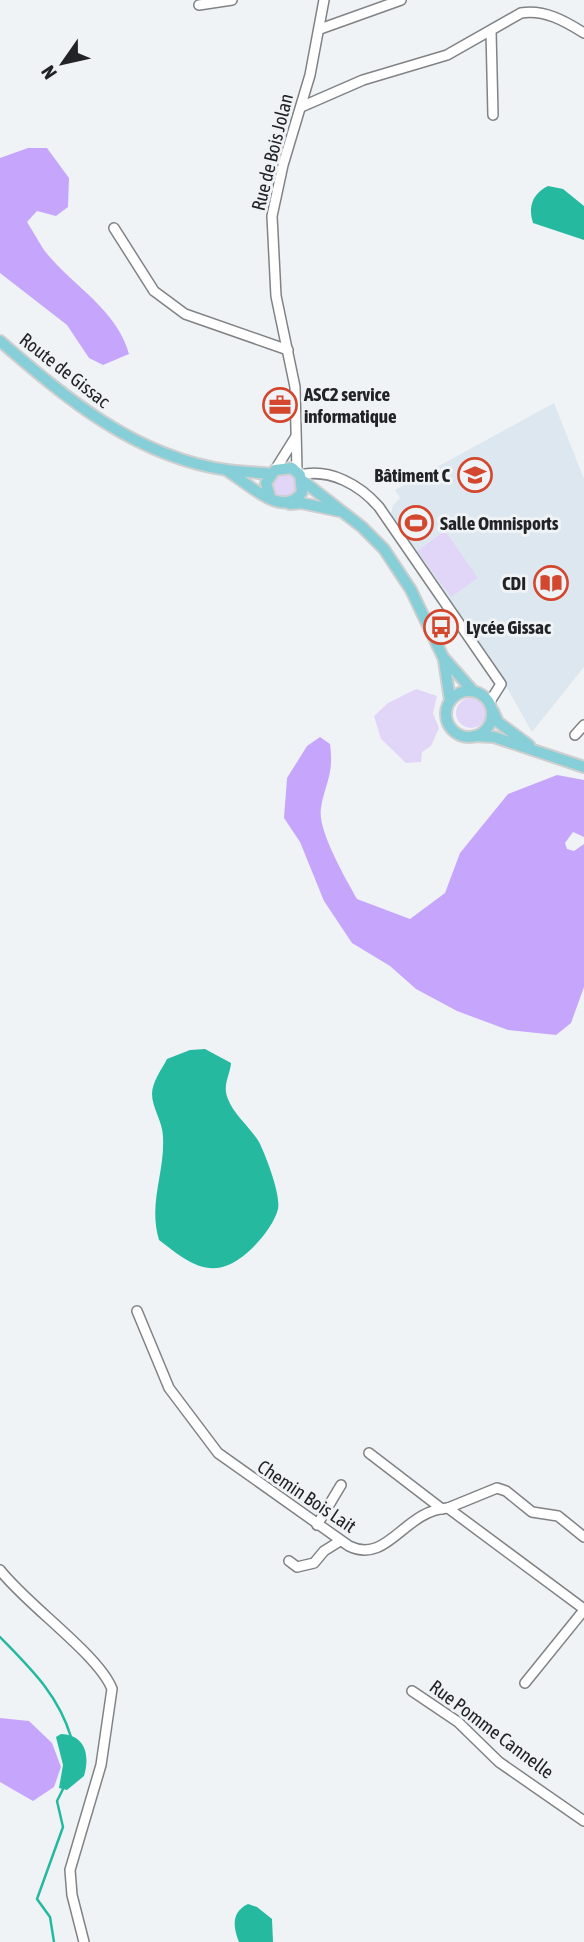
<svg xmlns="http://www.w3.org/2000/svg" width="584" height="1942" font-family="'Asap Condensed',sans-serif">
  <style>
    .built { fill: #dde7ef }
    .green { fill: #e1d6f7 }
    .forest { fill: #c6a6fc }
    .water { fill: #25b9a0 }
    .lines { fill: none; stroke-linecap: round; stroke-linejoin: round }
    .stream { stroke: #25b9a0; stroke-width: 2.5 }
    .minor-casing { stroke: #808385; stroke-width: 12 }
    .major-casing { stroke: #cecfcf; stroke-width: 14 }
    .minor { stroke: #fff; stroke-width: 9 }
    .major { stroke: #86ced8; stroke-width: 10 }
    .labels { text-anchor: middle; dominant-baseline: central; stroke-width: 6; stroke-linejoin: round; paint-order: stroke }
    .street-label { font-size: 19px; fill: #222324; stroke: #f0f3f6 }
    .poi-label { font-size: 19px; font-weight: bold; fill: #222324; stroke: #f0f3f6; text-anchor: start }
  </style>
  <rect width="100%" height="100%" fill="#f0f3f6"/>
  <!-- built -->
  <polygon class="built" points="554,403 584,479 584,667 532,732 488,654 390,518 393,505 400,498 395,490"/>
  <!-- green -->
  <g class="green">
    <path d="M286 469 301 482 293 499 274 496C270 479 271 477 286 469Z"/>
    <polygon points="445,531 478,578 451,597 417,551"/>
    <polygon points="416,689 437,696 433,713 439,728 431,746 422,752 421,762 406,763 381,739 374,716 388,703"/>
    <circle cx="471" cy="713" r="15"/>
  </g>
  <!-- forest -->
  <g class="forest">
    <path d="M28 148H47L69 178 68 207 56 216 37 211 27 222C33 231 38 241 44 250 71 285 117 309 129 354L103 365 89 358 67 325 0 273V158Z"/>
    <path d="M320 737 330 744C334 775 326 780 321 808 317 830 346 879 357 899L410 919 445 893 460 853 508 794 557 775 584 780V837L573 832 565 843 567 849 574 851 584 844V987L571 1023 556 1035 508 1030 457 1011 416 989 390 966 352 943 324 901 300 842 284 818 287 778 307 746Z"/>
    <polygon points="0,1718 29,1721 52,1743 61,1767 54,1787 33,1801 0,1782"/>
  </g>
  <!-- water -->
  <g class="water">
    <path d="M548 186 563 189 584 206V240L533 223C528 207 532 194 548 186Z"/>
    <path d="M205 1049 231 1063C230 1076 222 1085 228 1099 234 1115 250 1127 259 1142 266 1156 281 1195 278 1209 274 1226 253 1250 239 1259 208 1281 184 1259 159 1240 148 1203 165 1173 163 1137 163 1122 152 1108 152 1094 152 1082 162 1069 167 1059L190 1050Z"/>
    <path d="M61 1734C86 1735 90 1756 84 1776L67 1790 59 1788 63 1765 56 1737Z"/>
    <path d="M248 1904 257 1907 272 1919 273 1942H239C233 1927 231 1912 248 1904Z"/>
  </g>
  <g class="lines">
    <!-- stream -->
    <g class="stream">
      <path d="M0 1637C30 1668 58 1694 71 1737"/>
      <polyline points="54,1942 50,1917 37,1899 63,1827 57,1801 63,1789"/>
    </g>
    <!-- minor casing -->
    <g class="minor-casing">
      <g id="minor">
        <polyline points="199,5 232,0"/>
        <polyline points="320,29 401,0"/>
        <polyline points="491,31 493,115"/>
        <path d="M301 107 363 80 447 55 521 13C544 9 565 21 584 33"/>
        <polyline points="114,228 154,291 185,314 288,350"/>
        <polyline points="275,470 295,438"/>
        <polyline points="297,471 295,387 276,296 272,216 283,165 310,75 324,0"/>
        <path d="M300 475C330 468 360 485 379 507L501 684 489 703"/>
        <polyline points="575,735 584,725"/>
        <path d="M137 1311 169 1388 218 1453 349 1546C388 1565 404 1510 448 1508L584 1609"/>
        <polyline points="369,1453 442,1509"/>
        <polyline points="448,1508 497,1488 506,1491 532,1512 558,1516 584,1537"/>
        <polyline points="317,1525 341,1485"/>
        <polyline points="289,1561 297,1567 314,1563 324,1551 340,1541"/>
        <path d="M0 1570C27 1605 99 1655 112 1689L101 1765 70 1870 72 1895 84 1942"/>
        <polyline points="525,1683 584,1610"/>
        <polyline points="412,1691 458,1722 499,1762 584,1821"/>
      </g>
    </g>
    <!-- major casing -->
    <g class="major-casing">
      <g id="major">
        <path d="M0 341C67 399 136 457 227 470 242 472 256 472 270 474"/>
        <path d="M229 472C249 484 284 520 302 492L300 475 292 468 275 470 266 483 270 497"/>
        <polyline points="303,481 362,527 384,549 411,590 443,657 473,691"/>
        <polyline points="290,504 301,503 339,511"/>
        <polyline points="444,660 450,700"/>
        <circle cx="469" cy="714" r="23"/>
        <polyline points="493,711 498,722 529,745"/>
        <polyline points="475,736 494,737 584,767"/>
      </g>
    </g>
    <!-- minor -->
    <use href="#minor" class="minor"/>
    <!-- major -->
    <use href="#major" class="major"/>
  </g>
  <!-- icons -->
  <defs>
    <g id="office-ring" transform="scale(1.75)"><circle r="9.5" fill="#f0f3f6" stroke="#d2472e" stroke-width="1.5"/><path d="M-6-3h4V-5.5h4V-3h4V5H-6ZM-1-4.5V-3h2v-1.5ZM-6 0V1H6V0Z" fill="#d2472e"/></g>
    <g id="school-ring" transform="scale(1.75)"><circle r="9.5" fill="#f0f3f6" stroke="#d2472e" stroke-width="1.5"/><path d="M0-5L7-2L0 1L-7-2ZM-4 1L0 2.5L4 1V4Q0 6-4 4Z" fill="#d2472e"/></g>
    <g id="stadium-ring" transform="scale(1.75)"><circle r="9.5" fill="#f0f3f6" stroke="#d2472e" stroke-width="1.5"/><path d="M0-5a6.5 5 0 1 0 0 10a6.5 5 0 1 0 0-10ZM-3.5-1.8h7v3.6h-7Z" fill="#d2472e"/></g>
    <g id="library-ring" transform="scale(1.75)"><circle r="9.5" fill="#f0f3f6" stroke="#d2472e" stroke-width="1.5"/><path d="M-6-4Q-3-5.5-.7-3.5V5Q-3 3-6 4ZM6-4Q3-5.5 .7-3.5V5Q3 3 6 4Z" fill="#d2472e"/></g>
    <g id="bus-ring" transform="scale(1.75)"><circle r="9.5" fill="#f0f3f6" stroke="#d2472e" stroke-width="1.5"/><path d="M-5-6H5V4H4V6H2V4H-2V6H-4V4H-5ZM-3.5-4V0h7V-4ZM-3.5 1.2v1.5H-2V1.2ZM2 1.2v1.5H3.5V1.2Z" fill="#d2472e"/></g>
  </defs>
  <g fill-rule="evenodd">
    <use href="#office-ring" x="280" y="405"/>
    <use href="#school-ring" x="475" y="475"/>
    <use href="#stadium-ring" x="416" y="523"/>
    <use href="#library-ring" x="551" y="583"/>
    <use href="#bus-ring" x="441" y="627"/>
  </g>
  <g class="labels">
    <!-- street labels -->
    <g class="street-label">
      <text transform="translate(272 152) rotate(-76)">Rue de Bois Jolan</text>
      <text transform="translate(65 370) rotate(38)">Route de Gissac</text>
      <text transform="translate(307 1496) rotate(34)">Chemin Bois Lait</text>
      <text transform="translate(492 1729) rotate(37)">Rue Pomme Cannelle</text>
    </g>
    <!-- poi labels -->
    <g class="poi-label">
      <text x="304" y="394">ASC2 service<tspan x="304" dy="22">informatique</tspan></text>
      <text x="450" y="475" text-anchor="end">Bâtiment C</text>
      <text x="440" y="523">Salle Omnisports</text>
      <text x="526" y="583" text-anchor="end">CDI</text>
      <text x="466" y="627">Lycée Gissac</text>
    </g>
  </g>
  <!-- north arrow -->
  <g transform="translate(63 63) rotate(236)" stroke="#f0f3f6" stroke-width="5" paint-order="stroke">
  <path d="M0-5L12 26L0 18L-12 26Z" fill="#222324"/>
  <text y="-10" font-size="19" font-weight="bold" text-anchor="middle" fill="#222324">N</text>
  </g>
</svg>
